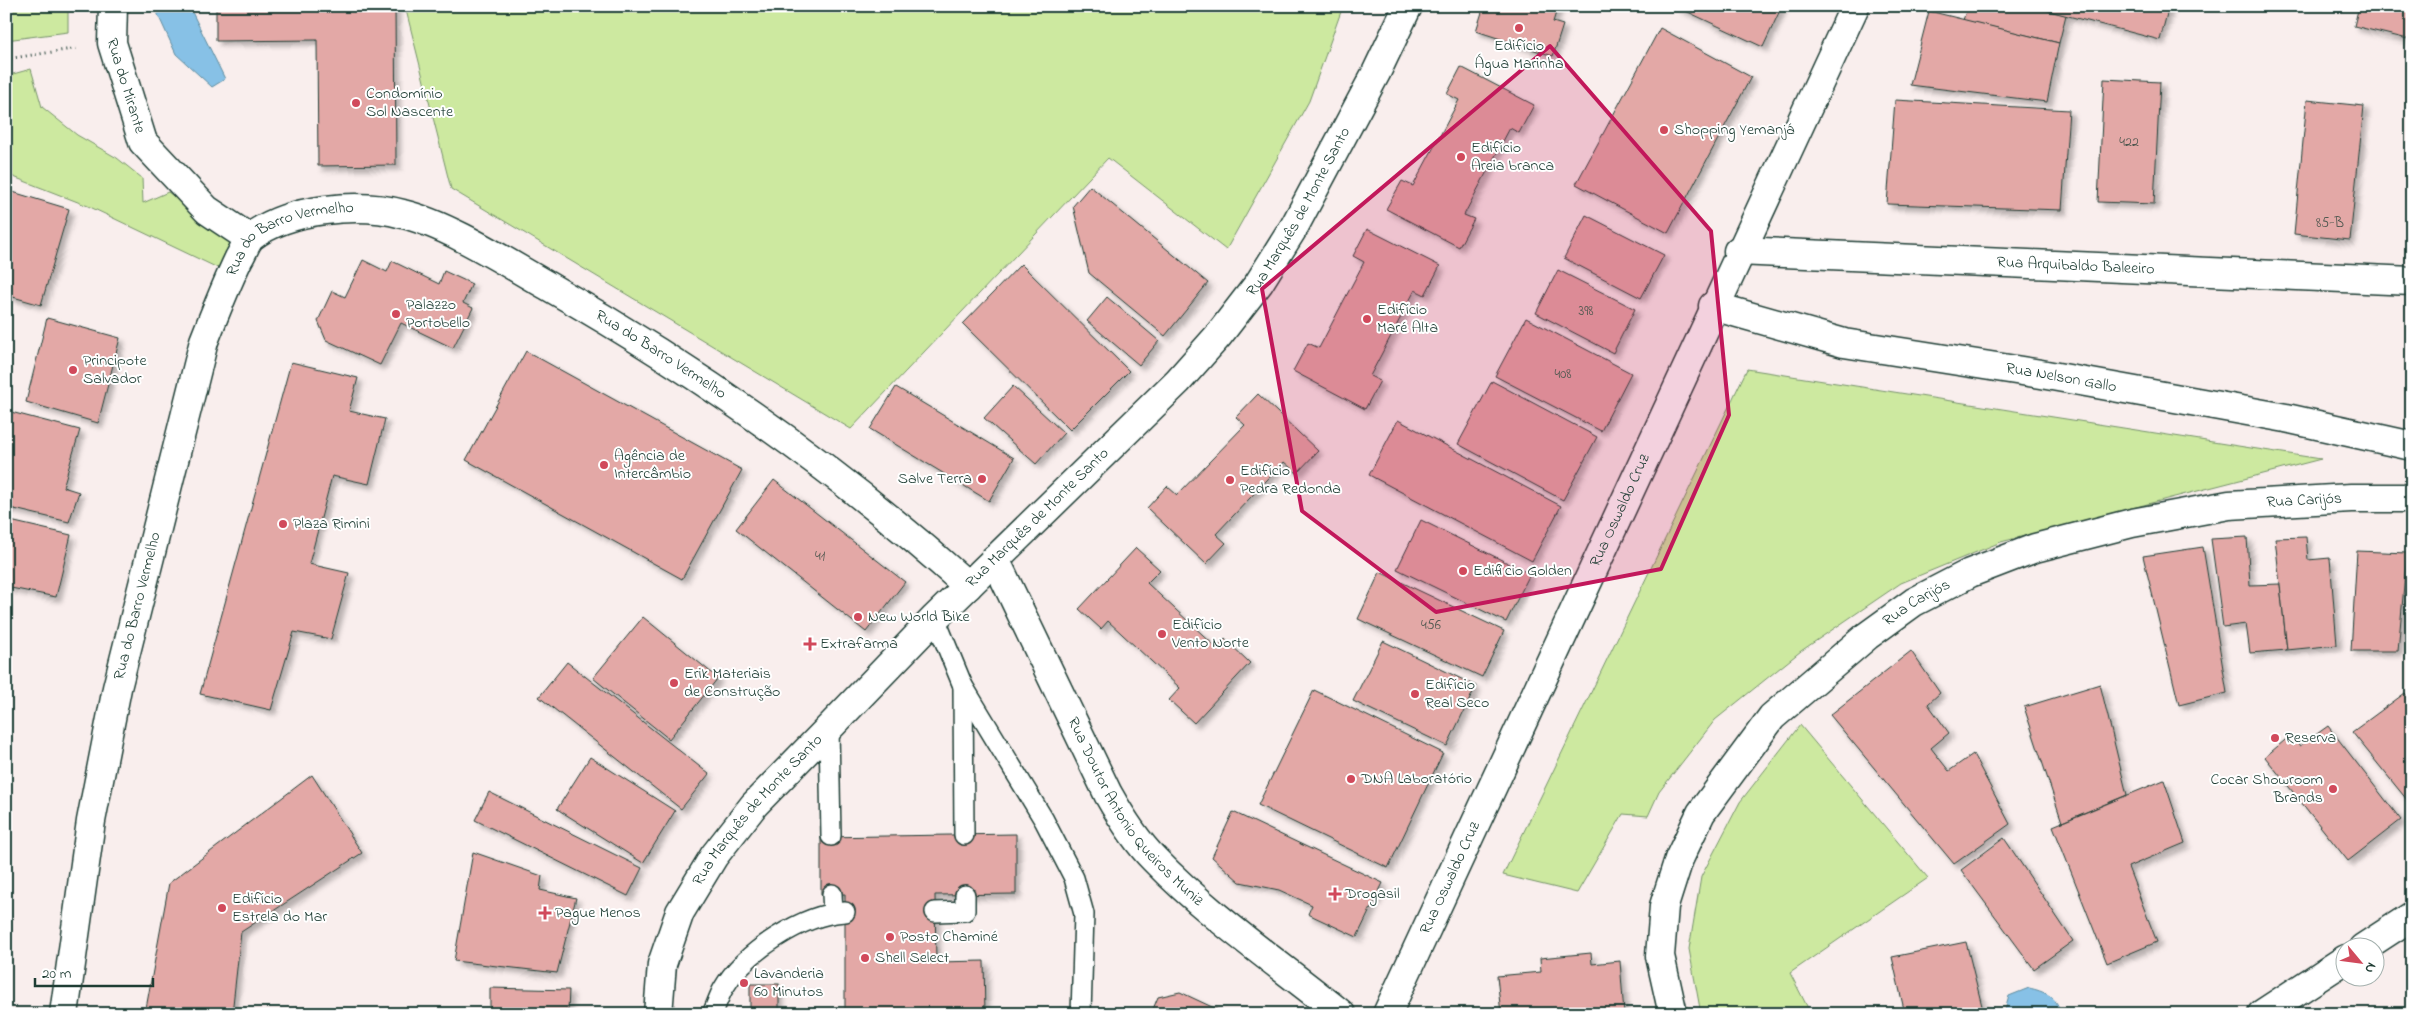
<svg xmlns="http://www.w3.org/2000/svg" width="2418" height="1020" font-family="'Indie Flower',sans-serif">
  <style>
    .green { fill: #cde9a0; stroke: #76936a }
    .water { fill: #87c1e6; stroke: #5d8c9f }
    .building { fill: #e3a8a6; stroke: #1f3d34; filter: url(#shadow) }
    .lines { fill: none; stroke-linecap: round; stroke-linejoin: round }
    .service-casing { stroke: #1f3d34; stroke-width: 22 }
    .minor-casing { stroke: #1f3d34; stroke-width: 31 }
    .primary-casing { stroke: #1f3d34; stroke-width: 31 }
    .path { stroke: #1f3d34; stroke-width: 3; stroke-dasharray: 1 4; stroke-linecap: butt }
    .service { stroke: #fff; stroke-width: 19 }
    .minor { stroke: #fff; stroke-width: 28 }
    .primary { stroke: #fff; stroke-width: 28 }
    .marked { fill: #c2185b; fill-opacity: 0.2; stroke: #c2185b; stroke-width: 4; stroke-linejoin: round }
    .poi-dot { fill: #d1495b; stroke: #fff; stroke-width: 2 }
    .labels { text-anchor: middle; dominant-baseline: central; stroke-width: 4; stroke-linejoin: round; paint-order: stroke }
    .number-label { font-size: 14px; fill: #505850 }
    .poi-label { font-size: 16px; fill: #1f3d34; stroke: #fff; text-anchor: start }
    .street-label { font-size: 16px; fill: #1f3d34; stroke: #fff }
  </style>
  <defs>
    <filter id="shadow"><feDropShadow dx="4.5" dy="4.5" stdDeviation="2.5" flood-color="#0004"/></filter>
  </defs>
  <rect width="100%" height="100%" fill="#f9eeed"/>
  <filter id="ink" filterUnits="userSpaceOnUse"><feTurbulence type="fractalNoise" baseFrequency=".02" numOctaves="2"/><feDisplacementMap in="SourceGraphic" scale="10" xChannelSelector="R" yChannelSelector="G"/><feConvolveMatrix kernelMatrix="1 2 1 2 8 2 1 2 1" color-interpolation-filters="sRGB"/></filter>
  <g filter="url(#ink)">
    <!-- green -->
    <g class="green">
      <polygon points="6,6 68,6 68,32 6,40"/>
      <polygon points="405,6 1343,6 1309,101 1226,250 1108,158 851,429 451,189"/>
      <polygon points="31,69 42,107 77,135 117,158 142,178 143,203 168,192 235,243 222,270 88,206 6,174 6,76"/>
      <polygon points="1747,369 2321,459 2001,542 1901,583 1801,651 1715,720 1659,792 1648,816 1623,814 1577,893 1503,875"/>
      <polygon points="1800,725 1928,878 1790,973 1811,1014 1701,1014 1689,949 1701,877 1740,802"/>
    </g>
    <!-- water -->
    <g class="water">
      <polygon points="154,6 189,6 225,79 212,87 176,54"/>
      <path d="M2029 988C2043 991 2059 997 2060 1014H2004L2009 996Z"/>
    </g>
    <!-- building -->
    <g class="building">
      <polygon points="216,6 395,6 396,165 318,166 317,40 216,41"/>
      <polygon points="1484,6 1558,6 1553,22 1563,25 1553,56 1476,31"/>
      <polygon points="1675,6 1782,6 1763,47"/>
      <polygon points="1968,6 2030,6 2066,15 2059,43 1963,20"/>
      <polygon points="2030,6 2169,6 2160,40"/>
      <polygon points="2359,6 2412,6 2412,40 2354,26"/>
      <polygon points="1929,11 2059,43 2047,102 1910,85"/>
      <polygon points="1660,28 1751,77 1668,233 1576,184"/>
      <polygon points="1461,67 1534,105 1519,133 1510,128 1464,215 1474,219 1459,247 1386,209 1402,181 1413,186 1459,100 1447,94"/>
      <polygon points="2104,79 2160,82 2154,204 2098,202"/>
      <polygon points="1895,100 2069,110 2062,210 1887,204"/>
      <polygon points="2307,100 2364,106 2350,240 2294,234"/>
      <polygon points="1090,186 1208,283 1165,336 1089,273 1073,206"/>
      <polygon points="6,190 69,209 41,305 6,295"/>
      <polygon points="1586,215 1664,255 1641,298 1564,258"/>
      <polygon points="1367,229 1440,266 1425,295 1415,290 1370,376 1380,381 1365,409 1293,371 1308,343 1319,348 1364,262 1353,256"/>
      <polygon points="363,260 387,272 392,261 439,284 444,271 472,284 463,303 473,308 453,348 401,323 380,365 326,340 318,321 332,291 345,297"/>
      <polygon points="1021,264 1129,371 1070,430 963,324"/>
      <polygon points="1558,270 1635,309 1613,353 1536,313"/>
      <polygon points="1107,297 1159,341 1139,365 1087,321"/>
      <polygon points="47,318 120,338 98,423 26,402"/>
      <polygon points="1526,318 1631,373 1601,431 1495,376"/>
      <polygon points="526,351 742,470 682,579 466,460"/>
      <polygon points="291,362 358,378 349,411 385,419 369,484 332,476 309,564 349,573 331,639 294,632 271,710 200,694"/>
      <polygon points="1492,381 1597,437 1563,500 1458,444"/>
      <polygon points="1013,386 1064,433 1036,464 984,418"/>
      <polygon points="896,387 1014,458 989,501 870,429"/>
      <polygon points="1258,394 1318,451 1297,473 1284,462 1216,534 1226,543 1206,564 1147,508 1167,486 1177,495 1245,425 1236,417"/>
      <polygon points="7,411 80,430 63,487 79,492 69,522 6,507"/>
      <polygon points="1398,420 1561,506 1532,561 1369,475"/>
      <polygon points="774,480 905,582 866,632 736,529"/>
      <polygon points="6,520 71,535 56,597 6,587"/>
      <polygon points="1421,520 1530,574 1506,622 1397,569"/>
      <polygon points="2247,537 2250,585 2280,584 2287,650 2250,653 2246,624 2223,627 2211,539"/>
      <polygon points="2306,537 2308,560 2330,558 2337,645 2287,650 2275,538"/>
      <polygon points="2203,547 2227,693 2179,705 2143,556"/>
      <polygon points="1136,548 1160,570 1147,583 1217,648 1225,639 1250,663 1194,723 1169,700 1180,688 1108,621 1101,629 1079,609"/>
      <polygon points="2357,551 2407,553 2398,651 2351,651"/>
      <polygon points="1380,572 1504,631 1482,677 1358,619"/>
      <polygon points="643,617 718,678 669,739 593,678"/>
      <polygon points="1383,641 1476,686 1447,746 1353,701"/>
      <polygon points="1911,651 1940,693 1928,704 1949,733 1931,748 1949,771 1973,754 2010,824 1954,864 1830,715"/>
      <polygon points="567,662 709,774 681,809 539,697"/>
      <polygon points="2100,684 2127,795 2062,822 2024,707"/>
      <polygon points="1314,690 1443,753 1388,868 1258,805"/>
      <polygon points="2405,693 2412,702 2412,806 2352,732"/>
      <polygon points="2328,726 2401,820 2348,861 2265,757 2291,735 2300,746"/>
      <polygon points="590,757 675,811 643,863 557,809"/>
      <polygon points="312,775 362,853 241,932 232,1014 145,1014 169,883"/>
      <polygon points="2164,780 2185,843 2128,867 2157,942 2107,963 2053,826"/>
      <polygon points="489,792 642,868 628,896 475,820"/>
      <polygon points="1233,812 1383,883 1357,937 1308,914 1312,905 1279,890 1240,882 1212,857"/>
      <polygon points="1016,834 1016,894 935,895 936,962 984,961 985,1014 845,1014 845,894 821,895 821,837"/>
      <polygon points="2004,838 2073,941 2034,969 1961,870"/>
      <polygon points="473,852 542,876 540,890 576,898 557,973 454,961"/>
      <polygon points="1966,942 1984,1014 1905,1014 1892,957"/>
      <polygon points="1591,953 1592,964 1620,961 1624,1014 1501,1014 1497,976 1541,972 1540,958"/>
      <rect x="750" y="984" width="29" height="30"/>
      <polygon points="490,988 569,990 568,1011 556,1011 556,1014 490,1014"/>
      <polygon points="1180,992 1227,1014 1151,1014 1158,997"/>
    </g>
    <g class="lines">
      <!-- service casing -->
      <g class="service-casing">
        <g id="service">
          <polyline points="935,618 963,686 1044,820 1074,878 1084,914 1081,1014"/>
          <polyline points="963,686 964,835"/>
          <polyline points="829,728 831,836"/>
          <polyline points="832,894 833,913"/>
          <polyline points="935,912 965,911 965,895"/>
          <path d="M712 1014C716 1006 719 996 723 989 744 952 803 914 845 912"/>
        </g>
      </g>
      <!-- minor casing -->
      <g class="minor-casing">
        <g id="minor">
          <path id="s1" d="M113 6 112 43 143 142 207 210 249 238"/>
          <path id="s2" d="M1738 251 2412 281"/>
          <path id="s3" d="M1713 306 1844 343 2041 374 2286 418 2412 446"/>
          <path id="s4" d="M995 559 1108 794C1121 817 1135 840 1154 859 1210 917 1278 963 1341 1014"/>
          <polyline points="2363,948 2412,916"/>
          <path id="s5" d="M64 1014 91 821 117 688 204 341C215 313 226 285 239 258 243 252 246 242 251 237 288 208 359 202 403 214 449 225 507 263 548 286 699 372 839 470 968 586"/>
          <path id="s6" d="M1673 1014 1660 956 1664 906 1679 859 1701 813 1772 717 1867 636 1914 602 1970 573 2035 548 2132 523 2229 505 2351 498H2412"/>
          <polyline points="2262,1014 2346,959"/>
        </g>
      </g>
      <!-- primary casing -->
      <g class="primary-casing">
        <g id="primary">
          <path id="s7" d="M658 1014 662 964 680 912 714 856 754 805 829 728 935 618 1178 381 1218 336 1259 283 1294 227 1376 73 1408 6"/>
          <path id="s8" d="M1387 1014C1544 679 1696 341 1855 6"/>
        </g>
      </g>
      <!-- path -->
      <polyline class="path" points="6,59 79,48"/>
      <!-- service -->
      <use href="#service" class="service"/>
      <!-- minor -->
      <use href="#minor" class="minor"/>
      <!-- primary -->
      <use href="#primary" class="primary"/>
    </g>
  </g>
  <!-- marked area -->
  <path class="marked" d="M1550 46 1711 231 1729 415 1661 569 1436 612 1302 511 1262 289Z"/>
  <!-- markers -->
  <g class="poi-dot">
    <circle cx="1519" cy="28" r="5"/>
    <circle cx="356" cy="103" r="5"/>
    <circle cx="1664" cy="130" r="5"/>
    <circle cx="1461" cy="157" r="5"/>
    <circle cx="396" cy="314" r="5"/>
    <circle cx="1367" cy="319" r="5"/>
    <circle cx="73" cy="370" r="5"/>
    <circle cx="604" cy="465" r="5"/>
    <circle cx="982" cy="479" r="5"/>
    <circle cx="1230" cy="480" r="5"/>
    <circle cx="283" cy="524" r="5"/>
    <circle cx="1463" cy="571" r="5"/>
    <circle cx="858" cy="617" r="5"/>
    <circle cx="1162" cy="634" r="5"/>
    <path d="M807.5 636.5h5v5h5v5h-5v5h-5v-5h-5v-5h5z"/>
    <circle cx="674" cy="683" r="5"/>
    <circle cx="1415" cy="694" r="5"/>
    <circle cx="2275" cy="738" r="5"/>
    <circle cx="1351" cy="779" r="5"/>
    <circle cx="2333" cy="789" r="5"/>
    <path d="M1332.5 886.5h5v5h5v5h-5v5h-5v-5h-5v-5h5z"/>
    <circle cx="222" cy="908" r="5"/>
    <path d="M542.5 905.5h5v5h5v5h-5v5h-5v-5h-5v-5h5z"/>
    <circle cx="890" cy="937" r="5"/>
    <circle cx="865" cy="958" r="5"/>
    <circle cx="744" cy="983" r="5"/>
  </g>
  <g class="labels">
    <!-- number labels -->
    <g class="number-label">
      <text x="2129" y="142">422</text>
      <text x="2330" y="223">85-B</text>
      <text x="1586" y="311">398</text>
      <text x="1563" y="374">408</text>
      <text x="820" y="556">41</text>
      <text x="1431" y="625">456</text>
    </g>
    <!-- poi labels -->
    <g class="poi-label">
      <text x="1519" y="46" text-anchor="middle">Edifício<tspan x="1519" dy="18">Água Marinha</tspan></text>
      <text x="366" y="94">Condomínio<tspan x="366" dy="18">Sol Nascente</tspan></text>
      <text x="1674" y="130">Shopping Yemanjá</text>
      <text x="1471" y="148">Edifício<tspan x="1471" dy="18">Areia branca</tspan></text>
      <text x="406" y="305">Palazzo<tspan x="406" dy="18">Portobello</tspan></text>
      <text x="1377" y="310">Edifício<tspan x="1377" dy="18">Maré Alta</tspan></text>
      <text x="83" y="361">Principote<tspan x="83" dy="18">Salvador</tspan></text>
      <text x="614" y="456">Agência de<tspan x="614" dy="18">Intercâmbio</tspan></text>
      <text x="1240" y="471">Edifício<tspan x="1240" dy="18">Pedra Redonda</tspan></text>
      <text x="972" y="479" text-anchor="end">Salve Terra</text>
      <text x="293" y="524">Plaza Rimini</text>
      <text x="1473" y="571">Edificio Golden</text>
      <text x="868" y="617">New World Bike</text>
      <text x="1172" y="625">Edifício<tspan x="1172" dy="18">Vento Norte</tspan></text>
      <text x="820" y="644">Extrafarma</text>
      <text x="684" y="674">Erik Materiais<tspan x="684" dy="18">de Construção</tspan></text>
      <text x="1425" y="685">Edifício<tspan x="1425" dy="18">Real Seco</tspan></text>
      <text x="2285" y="738">Reserva</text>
      <text x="1361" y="779">DNA Laboratório</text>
      <text x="2323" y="780" text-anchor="end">Cocar Showroom<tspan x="2323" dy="18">Brands</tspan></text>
      <text x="1345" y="894">Drogasil</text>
      <text x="232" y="899">Edifício<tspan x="232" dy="18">Estrela do Mar</tspan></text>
      <text x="555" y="913">Pague Menos</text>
      <text x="900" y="937">Posto Chaminé</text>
      <text x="875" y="958">Shell Select</text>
      <text x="754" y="974">Lavanderia<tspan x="754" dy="18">60 Minutos</tspan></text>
    </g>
    <!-- street labels -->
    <g class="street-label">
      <text stroke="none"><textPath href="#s1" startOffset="82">Rua do Mirante</textPath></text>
      <text stroke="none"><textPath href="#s7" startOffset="1044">Rua Marquês de Monte Santo</textPath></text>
      <text stroke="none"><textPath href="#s5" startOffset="835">Rua do Barro Vermelho</textPath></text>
      <text stroke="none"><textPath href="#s2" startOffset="338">Rua Arquibaldo Baleeiro</textPath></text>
      <text stroke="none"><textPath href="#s5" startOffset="1255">Rua do Barro Vermelho</textPath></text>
      <text stroke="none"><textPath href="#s3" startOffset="356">Rua Nelson Gallo</textPath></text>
      <text stroke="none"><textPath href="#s6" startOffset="919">Rua Carijós</textPath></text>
      <text stroke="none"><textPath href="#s8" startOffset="555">Rua Oswaldo Cruz</textPath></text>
      <text stroke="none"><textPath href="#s7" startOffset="639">Rua Marquês de Monte Santo</textPath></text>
      <text stroke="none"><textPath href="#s6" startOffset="514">Rua Carijós</textPath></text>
      <text stroke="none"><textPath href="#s5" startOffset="415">Rua do Barro Vermelho</textPath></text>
      <text stroke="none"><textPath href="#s4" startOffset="291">Rua Doutor Antonio Queiros Muniz</textPath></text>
      <text stroke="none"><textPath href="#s7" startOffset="234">Rua Marquês de Monte Santo</textPath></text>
      <text stroke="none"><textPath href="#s8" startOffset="150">Rua Oswaldo Cruz</textPath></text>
    </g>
  </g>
  <!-- margin -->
  <rect width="2418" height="1020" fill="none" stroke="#fff" stroke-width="25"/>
  <rect x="12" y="12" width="2393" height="995" fill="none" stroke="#1f3d34" stroke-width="2" filter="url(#ink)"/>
  <!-- north arrow -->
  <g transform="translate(2360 962) rotate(119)"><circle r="24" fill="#ffffff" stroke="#a5b1ae"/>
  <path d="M0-4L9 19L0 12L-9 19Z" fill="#d1495b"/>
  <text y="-8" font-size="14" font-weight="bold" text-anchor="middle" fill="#1f3d34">N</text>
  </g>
  <!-- scale -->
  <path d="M35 978v8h118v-8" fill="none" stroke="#1f3d34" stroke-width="2.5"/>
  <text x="42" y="978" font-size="15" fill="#1f3d34" stroke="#ffffff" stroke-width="4" paint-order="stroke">20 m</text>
</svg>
